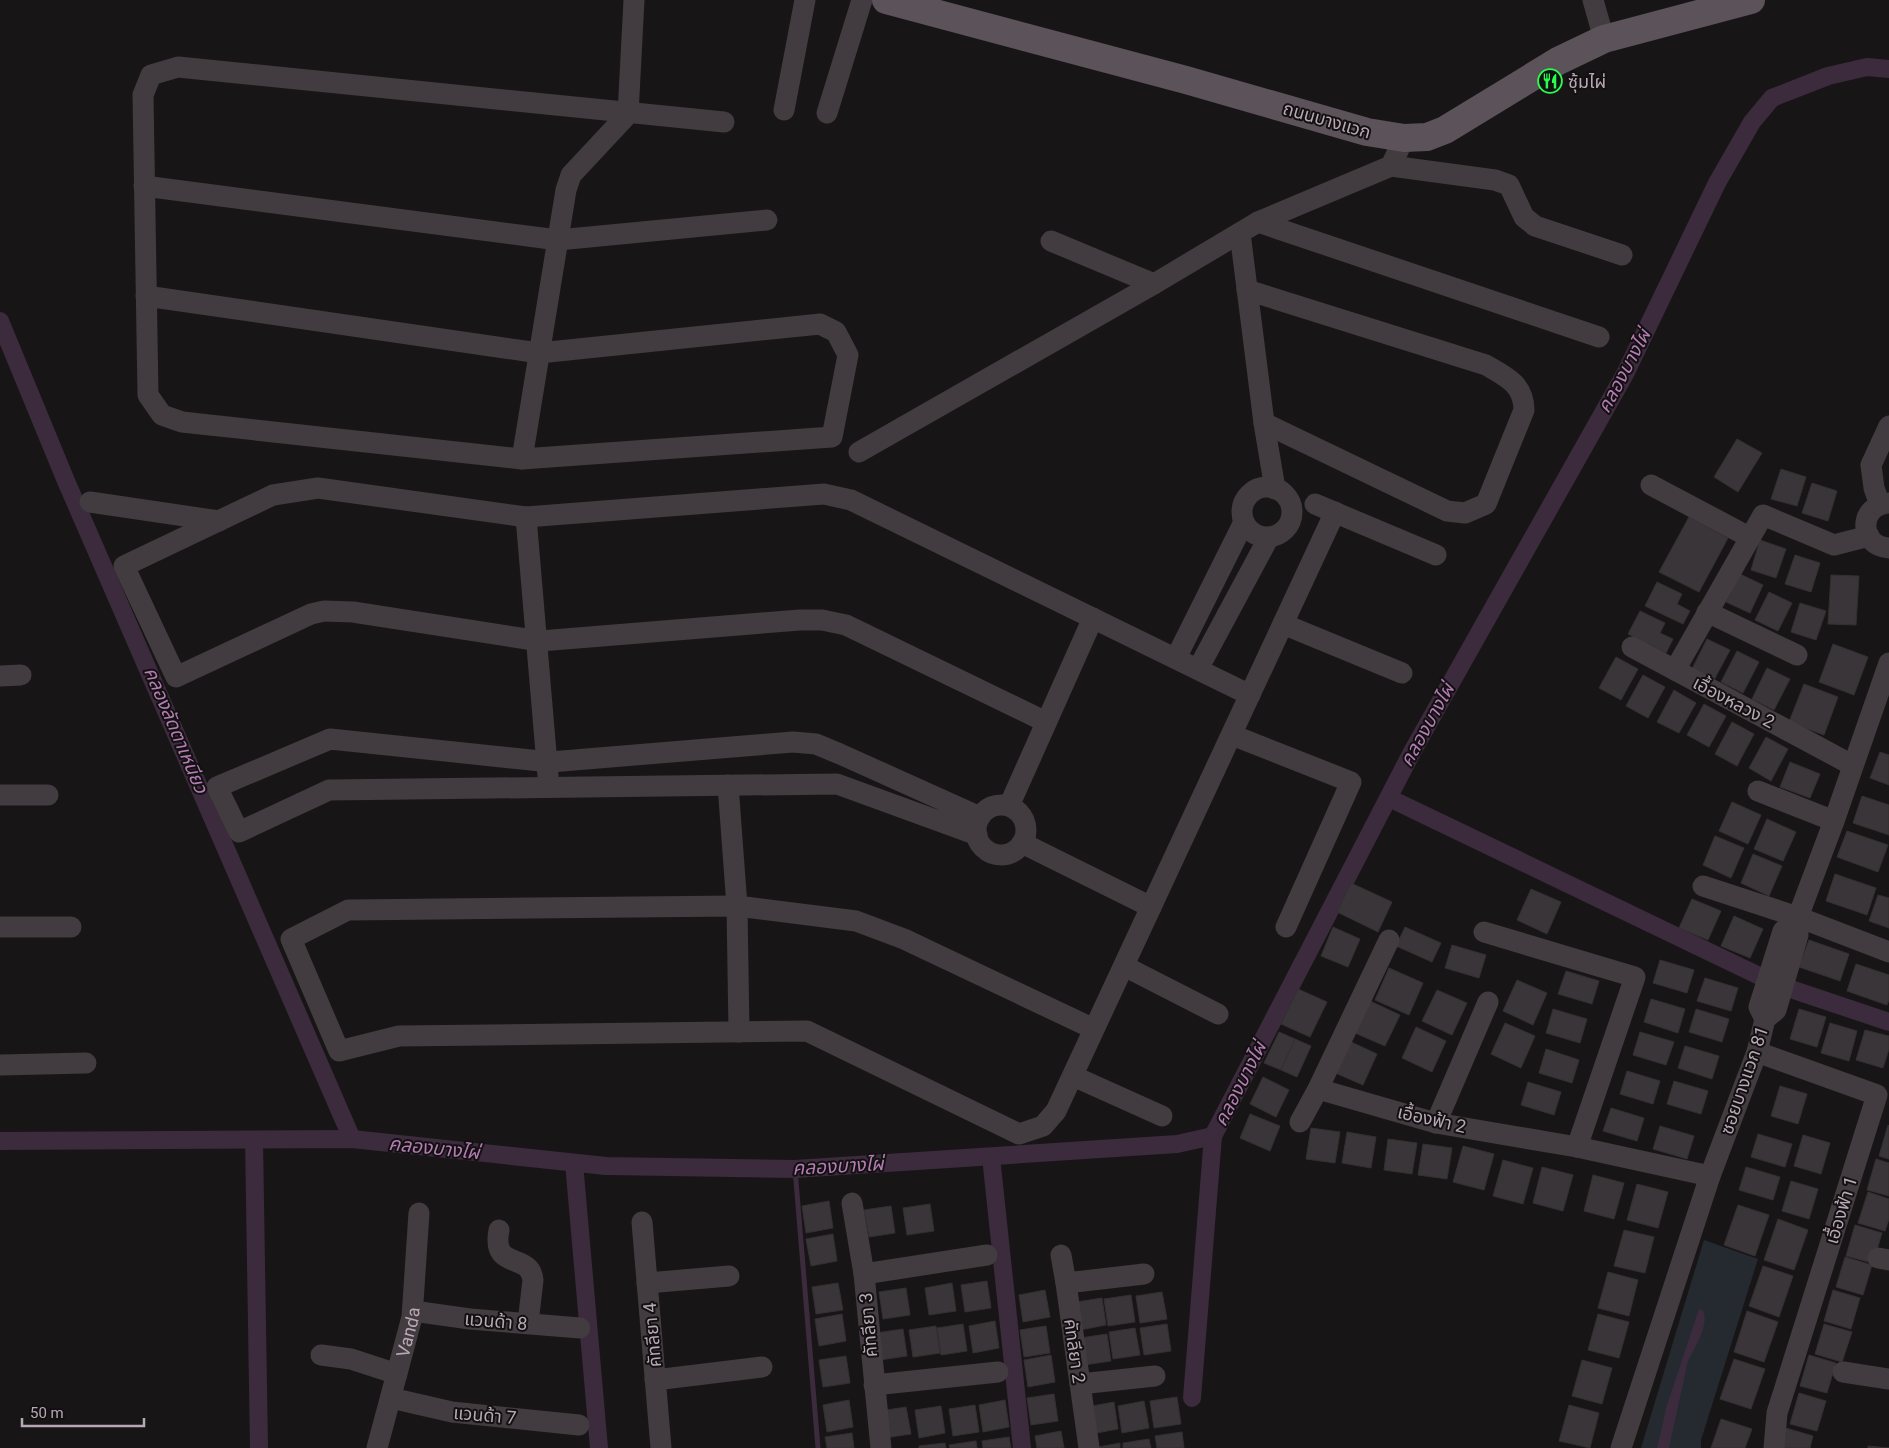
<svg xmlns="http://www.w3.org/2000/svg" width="1889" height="1448" font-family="Roboto,'Noto Sans Thai',sans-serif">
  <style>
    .green { fill: #252930 }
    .water { fill: #3b2b3c }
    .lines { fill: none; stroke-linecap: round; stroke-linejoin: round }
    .stream { stroke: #3b2b3c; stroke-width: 5 }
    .canal { stroke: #3b2b3c; stroke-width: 18 }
    .building { fill: #3a3538; stroke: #342f31 }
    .minor { stroke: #423b3f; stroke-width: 21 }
    .major { stroke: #5c5259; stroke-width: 28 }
    .labels { text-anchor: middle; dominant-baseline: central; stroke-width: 4; stroke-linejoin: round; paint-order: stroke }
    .poi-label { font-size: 18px; fill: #b8a7b5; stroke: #131011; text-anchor: start }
    .street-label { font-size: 18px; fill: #b8a7b5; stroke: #131011 }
    .water-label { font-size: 19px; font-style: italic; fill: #b47cb5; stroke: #131011 }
  </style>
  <rect width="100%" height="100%" fill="#181516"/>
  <!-- green -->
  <polygon class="green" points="1704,1240 1758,1259 1701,1440 1701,1448 1641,1448"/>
  <!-- water -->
  <path class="water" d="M1699 1309 1703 1311C1710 1323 1694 1350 1688 1361L1669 1448H1657L1667 1405Z"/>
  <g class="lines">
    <!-- stream -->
    <polyline class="stream" points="795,1169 818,1448"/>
    <!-- canal -->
    <g class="canal">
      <polyline points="0,321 66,481 352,1139"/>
      <polyline points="1389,798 1776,984 1889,1022"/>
      <polyline points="254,1140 259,1448"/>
      <polyline points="0,1141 352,1139 606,1166 795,1169 1177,1144 1213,1136 1412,752 1625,374 1717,183 1752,122 1772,98 1828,76 1867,67 1889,69"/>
      <polyline points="991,1157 1022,1448"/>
      <polyline points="574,1163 599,1448"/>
      <polyline points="1192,1398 1213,1136"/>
    </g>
  </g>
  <!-- building -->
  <g class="building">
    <polygon points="1737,439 1762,453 1738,492 1714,477"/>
    <polygon points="1781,469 1806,477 1797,506 1771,499"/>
    <polygon points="1812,483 1837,491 1828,521 1802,513"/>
    <polygon points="1689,517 1728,538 1699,592 1659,572"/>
    <polygon points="1760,540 1786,549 1776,578 1751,570"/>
    <polygon points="1795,555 1820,563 1811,592 1785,584"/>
    <polygon points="1740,574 1763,585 1750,613 1726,602"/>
    <polygon points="1831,575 1859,576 1856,625 1828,624"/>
    <polygon points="1657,582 1682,594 1677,604 1690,611 1683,624 1645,606"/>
    <polygon points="1769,592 1792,603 1778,631 1755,620"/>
    <polygon points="1800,603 1826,611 1816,640 1791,632"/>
    <polygon points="1640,611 1665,623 1660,633 1673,639 1666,653 1628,634"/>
    <polygon points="1707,639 1730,650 1714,680 1692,669"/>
    <polygon points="1833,644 1868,657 1854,695 1819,682"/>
    <polygon points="1737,651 1759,662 1743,693 1721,682"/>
    <polygon points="1616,657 1638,669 1621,700 1599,688"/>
    <polygon points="1767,668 1790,679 1774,710 1752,699"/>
    <polygon points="1643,675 1665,687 1648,718 1626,706"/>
    <polygon points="1804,684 1838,697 1824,735 1789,722"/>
    <polygon points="1674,690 1696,703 1679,733 1657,722"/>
    <polygon points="1704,704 1726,716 1709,747 1687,735"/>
    <polygon points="1732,722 1754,734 1737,766 1715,754"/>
    <polygon points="1766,737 1788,749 1771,781 1749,768"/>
    <polygon points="1880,752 1889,755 1889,785 1870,778"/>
    <polygon points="1790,762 1820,774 1810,798 1780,787"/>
    <polygon points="1862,796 1889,805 1889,835 1853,823"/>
    <polygon points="1732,802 1761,815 1748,844 1719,831"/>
    <polygon points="1767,819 1796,832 1783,861 1754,849"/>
    <polygon points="1847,831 1888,845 1878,872 1837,857"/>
    <polygon points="1715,836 1744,848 1731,878 1703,865"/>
    <polygon points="1753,854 1782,866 1769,896 1741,883"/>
    <polygon points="1835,874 1876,888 1867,915 1826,901"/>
    <polygon points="1351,883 1392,902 1378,932 1337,912"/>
    <polygon points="1531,889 1561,902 1547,934 1517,920"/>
    <polygon points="1878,895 1889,898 1889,928 1869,921"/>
    <polygon points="1692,899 1721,911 1708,940 1679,928"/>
    <polygon points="1734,916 1763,929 1750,958 1721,946"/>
    <polygon points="1333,927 1360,939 1348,967 1321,956"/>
    <polygon points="1405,927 1441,943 1432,962 1396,946"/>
    <polygon points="1809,940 1849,954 1840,981 1799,967"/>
    <polygon points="1452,945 1486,955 1479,978 1445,968"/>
    <polygon points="1660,960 1694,970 1687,993 1653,983"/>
    <polygon points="1856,964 1889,975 1889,1000 1887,1005 1847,991"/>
    <polygon points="1389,968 1423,983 1409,1015 1375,1000"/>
    <polygon points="1566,971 1599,981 1592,1004 1558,994"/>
    <polygon points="1705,978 1738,988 1731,1011 1697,1001"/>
    <polygon points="1517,980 1547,993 1533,1025 1503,1011"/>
    <polygon points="1298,989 1327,1002 1310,1037 1281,1024"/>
    <polygon points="1437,990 1467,1003 1452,1035 1422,1021"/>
    <polygon points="1651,999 1685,1009 1678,1033 1644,1022"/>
    <polygon points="1370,1001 1400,1015 1385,1046 1355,1033"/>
    <polygon points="1553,1009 1587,1019 1580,1043 1546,1033"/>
    <polygon points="1696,1009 1729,1019 1722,1042 1689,1032"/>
    <polygon points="1799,1009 1826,1017 1817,1047 1790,1039"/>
    <polygon points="1505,1023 1535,1036 1521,1068 1491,1054"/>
    <polygon points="1830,1023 1857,1031 1849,1061 1821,1053"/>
    <polygon points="1416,1027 1446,1041 1432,1072 1402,1058"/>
    <polygon points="1865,1030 1889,1036 1889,1049 1883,1068 1856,1060"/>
    <polygon points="1279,1032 1295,1039 1281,1070 1264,1063"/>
    <polygon points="1640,1032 1674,1042 1666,1065 1633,1055"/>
    <polygon points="1295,1039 1311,1046 1297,1077 1281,1070"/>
    <polygon points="1347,1040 1377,1054 1363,1085 1333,1072"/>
    <polygon points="1685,1046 1719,1056 1712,1079 1678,1068"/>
    <polygon points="1546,1049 1579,1060 1572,1083 1539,1073"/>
    <polygon points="1627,1071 1660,1081 1653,1104 1620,1094"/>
    <polygon points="1263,1077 1289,1090 1276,1117 1250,1104"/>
    <polygon points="1674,1081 1708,1091 1701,1114 1667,1104"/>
    <polygon points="1528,1082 1561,1092 1554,1115 1521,1105"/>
    <polygon points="1780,1086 1807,1094 1798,1124 1771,1116"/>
    <polygon points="1611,1108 1644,1118 1637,1141 1603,1131"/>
    <polygon points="1250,1114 1280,1126 1270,1151 1240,1138"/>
    <polygon points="1888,1125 1889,1126 1889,1159 1879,1156"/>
    <polygon points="1660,1126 1694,1136 1687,1159 1653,1149"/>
    <polygon points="1311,1128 1340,1132 1335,1163 1306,1159"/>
    <polygon points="1347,1132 1376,1137 1371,1168 1342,1163"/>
    <polygon points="1758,1134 1792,1144 1785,1167 1751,1157"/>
    <polygon points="1803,1135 1830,1143 1821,1174 1794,1166"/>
    <polygon points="1388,1139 1417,1143 1412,1174 1384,1170"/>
    <polygon points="1423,1144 1452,1148 1447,1179 1418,1175"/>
    <polygon points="1463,1146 1494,1154 1484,1190 1453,1182"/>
    <polygon points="1876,1159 1889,1163 1889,1196 1867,1190"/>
    <polygon points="1503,1160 1533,1168 1523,1204 1493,1196"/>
    <polygon points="1542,1167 1573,1175 1563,1211 1533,1203"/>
    <polygon points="1746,1167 1780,1177 1773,1200 1739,1190"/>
    <polygon points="1593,1175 1624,1183 1614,1219 1584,1211"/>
    <polygon points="1791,1181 1818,1189 1809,1219 1782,1211"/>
    <polygon points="1637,1184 1668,1192 1658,1228 1627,1220"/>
    <polygon points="1868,1192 1889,1199 1889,1219 1885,1231 1858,1223"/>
    <polygon points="829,1201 833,1228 806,1233 802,1206"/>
    <polygon points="930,1204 934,1231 907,1235 903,1208"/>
    <polygon points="1738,1205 1769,1215 1755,1256 1724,1245"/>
    <polygon points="891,1206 895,1233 869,1237 864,1210"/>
    <polygon points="1778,1219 1808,1230 1794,1270 1764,1260"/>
    <polygon points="1855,1225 1882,1233 1873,1263 1846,1256"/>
    <polygon points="1624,1230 1654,1237 1645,1273 1614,1266"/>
    <polygon points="833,1234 837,1261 811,1266 806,1239"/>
    <polygon points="1845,1257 1872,1265 1863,1295 1836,1287"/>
    <polygon points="1763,1266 1793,1276 1779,1317 1749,1306"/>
    <polygon points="1608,1272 1638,1280 1629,1316 1598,1308"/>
    <polygon points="987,1281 991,1308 965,1312 961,1285"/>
    <polygon points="838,1283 843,1310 816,1314 812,1287"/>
    <polygon points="952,1283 956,1311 929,1315 925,1288"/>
    <polygon points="906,1288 910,1315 883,1319 879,1292"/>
    <polygon points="1045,1290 1050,1317 1023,1322 1019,1295"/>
    <polygon points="1833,1290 1860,1298 1851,1329 1824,1321"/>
    <polygon points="1162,1292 1167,1319 1140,1323 1136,1296"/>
    <polygon points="1131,1295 1135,1322 1108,1326 1104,1299"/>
    <polygon points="1102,1298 1106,1325 1080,1330 1076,1302"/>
    <polygon points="1747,1311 1778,1322 1764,1362 1734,1352"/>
    <polygon points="842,1314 846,1341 819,1346 815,1319"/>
    <polygon points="1598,1314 1629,1322 1619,1358 1588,1350"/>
    <polygon points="995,1321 999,1348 973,1353 969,1326"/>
    <polygon points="963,1324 967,1351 941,1355 937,1328"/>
    <polygon points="1167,1324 1171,1351 1144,1355 1140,1328"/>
    <polygon points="1824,1324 1852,1332 1842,1362 1815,1354"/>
    <polygon points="936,1326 940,1353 913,1357 909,1330"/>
    <polygon points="1046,1326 1050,1353 1024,1357 1020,1330"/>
    <polygon points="1135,1328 1140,1355 1113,1359 1109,1332"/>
    <polygon points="903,1329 907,1356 880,1360 876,1333"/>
    <polygon points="1107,1334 1111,1361 1084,1365 1080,1338"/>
    <polygon points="1051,1355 1055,1382 1028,1387 1024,1360"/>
    <polygon points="1809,1355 1836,1363 1827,1393 1800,1386"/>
    <polygon points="846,1356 850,1383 823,1387 819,1360"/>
    <polygon points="1734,1359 1765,1369 1751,1409 1720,1399"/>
    <polygon points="1582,1360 1612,1368 1602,1404 1572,1396"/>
    <polygon points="1799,1393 1826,1401 1817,1431 1790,1424"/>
    <polygon points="1054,1394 1058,1421 1031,1425 1027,1398"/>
    <polygon points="1177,1397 1181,1424 1154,1428 1150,1401"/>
    <polygon points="849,1400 853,1427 827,1432 823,1405"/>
    <polygon points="1005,1400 1009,1427 983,1432 979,1405"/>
    <polygon points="1144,1401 1149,1428 1122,1433 1118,1406"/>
    <polygon points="1114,1402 1118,1429 1091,1434 1087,1407"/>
    <polygon points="975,1405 979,1432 953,1436 949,1409"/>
    <polygon points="1569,1405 1599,1413 1590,1448 1559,1441"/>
    <polygon points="941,1406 945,1433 919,1438 915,1410"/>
    <polygon points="906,1407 911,1434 884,1438 880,1411"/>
    <polygon points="1721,1419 1752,1429 1745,1448 1711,1448"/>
    <polygon points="1786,1428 1813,1436 1810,1448 1780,1448"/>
    <polygon points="1061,1431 1064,1448 1037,1448 1035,1436"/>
    <polygon points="1182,1432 1184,1448 1157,1448 1155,1436"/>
    <polygon points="852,1433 854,1448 827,1448 825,1437"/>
    <polygon points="1009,1437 1011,1448 983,1448 982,1441"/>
    <polygon points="1149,1439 1151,1448 1123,1448 1123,1443"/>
    <polygon points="976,1441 977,1448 950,1448 949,1445"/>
    <polygon points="945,1443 946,1448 919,1448 919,1446"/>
    <polygon points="1120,1443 1120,1448 1093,1448"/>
    <polygon points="1868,1446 1889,1448 1868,1448"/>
  </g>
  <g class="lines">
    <!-- minor -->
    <g class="minor">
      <polyline points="1593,0 1604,39"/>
      <polyline points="784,110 805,0"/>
      <polyline points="827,113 862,0"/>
      <polyline points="1391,166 1495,180 1509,185 1524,217 1535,226 1622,255"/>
      <polyline points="144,186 558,240 767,220"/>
      <polyline points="1258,222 1599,337"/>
      <polyline points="1240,233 1264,423 1275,489"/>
      <polyline points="1051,241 1154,284"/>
      <path d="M1247 290 1486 365C1505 376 1524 384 1524 410L1486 504 1465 513 1447 511 1264 423"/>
      <polyline points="146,296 539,353 820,324 836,332 848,355 832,437 522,459 182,422 162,415 148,395 143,95 151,75 178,67 724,122"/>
      <polyline points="859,452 1154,284 1258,222 1391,166 1404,138"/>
      <polyline points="522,459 566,190 571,175 628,114 634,0"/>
      <polyline points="1651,485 1749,537"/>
      <circle cx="1267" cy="512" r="25"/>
      <polyline points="90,502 219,521"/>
      <path d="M1889 503C1858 505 1858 546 1889 548"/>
      <polyline points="1315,504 1436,555"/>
      <polyline points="1880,505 1874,488 1871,465 1889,426"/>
      <polyline points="526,517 548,776"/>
      <polyline points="1707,612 1797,655"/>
      <polyline points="1283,624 1402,673"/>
      <polyline points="1632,647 1675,670"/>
      <polyline points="1176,658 1244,522"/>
      <polyline points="1198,669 1269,537"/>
      <polyline points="0,676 21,675"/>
      <polyline points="1046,722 846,625 822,620 800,620 540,641 353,612 324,611 311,614 176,677 124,566 273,495 318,488 526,517 824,494 851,500 1250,695"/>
      <polyline points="1232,735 1351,782 1286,927"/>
      <polyline points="1852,765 1675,670 1763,515 1834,545 1869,536"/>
      <polyline points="728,785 737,906 739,1032"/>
      <polyline points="1758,791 1834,821"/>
      <polyline points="0,795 48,795"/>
      <circle cx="1001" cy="830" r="25"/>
      <polyline points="1009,806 1093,618"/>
      <polyline points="977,835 837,784 329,790 239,832 217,787 330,739 550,762 793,742 816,744 840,754 980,817"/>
      <polyline points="1022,843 1151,907"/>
      <polyline points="1703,886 1798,917 1889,952"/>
      <polyline points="0,927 71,927"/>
      <polyline points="1484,932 1635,977 1577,1147"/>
      <polyline points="1124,966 1218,1014"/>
      <polyline points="1765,1019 1776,1010 1798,935 1798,917"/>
      <polyline points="1094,1029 904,939 856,921 737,906 348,910 291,939 339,1051 399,1036 807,1031 1019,1134 1043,1126 1056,1111 1151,907 1335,512"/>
      <polyline points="1757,1052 1877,1095 1777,1413 1774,1448"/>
      <polyline points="0,1065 86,1063"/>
      <polyline points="1073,1076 1162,1116"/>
      <polyline points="1318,1089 1436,1123 1577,1147 1710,1176"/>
      <polyline points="1300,1122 1318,1089 1389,940"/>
      <polyline points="1436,1123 1488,1002"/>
      <polyline points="852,1203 864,1274 881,1448"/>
      <polyline points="642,1222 661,1448"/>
      <path d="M499 1230C491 1272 530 1251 533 1280L528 1323"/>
      <polyline points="1061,1255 1066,1283 1089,1448"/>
      <polyline points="1878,1258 1889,1260"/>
      <polyline points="864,1274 987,1255"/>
      <polyline points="647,1283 729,1276"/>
      <polyline points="1066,1283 1144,1274"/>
      <polyline points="413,1311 470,1319 580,1328"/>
      <polyline points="321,1355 351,1359 397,1374"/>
      <polyline points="1843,1372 1889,1379"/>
      <polyline points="655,1380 762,1367"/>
      <polyline points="1080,1384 1155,1376"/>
      <polyline points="874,1385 998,1372"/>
      <polyline points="391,1398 452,1412 579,1425"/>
      <path id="s1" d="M377 1448 412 1317 419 1213"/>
      <polyline points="1621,1448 1710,1176 1757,1052 1765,1019 1759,1007 1783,931 1798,917 1834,821 1889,663"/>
    </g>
    <!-- major -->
    <polyline class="major" points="886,0 1186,80 1367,132 1404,138 1427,137 1445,130 1558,61 1604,39 1751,0"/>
  </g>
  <!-- icons -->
  <defs>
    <g id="restaurant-ring" transform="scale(1.25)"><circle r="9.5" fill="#131011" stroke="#2afb4f" stroke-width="1.5"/><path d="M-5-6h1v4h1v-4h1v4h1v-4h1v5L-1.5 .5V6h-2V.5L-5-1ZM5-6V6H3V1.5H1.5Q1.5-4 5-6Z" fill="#2afb4f"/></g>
  </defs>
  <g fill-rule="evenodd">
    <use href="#restaurant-ring" x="1550" y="81"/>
  </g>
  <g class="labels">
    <!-- poi labels -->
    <g class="poi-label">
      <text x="1568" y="81">ซุ้มไผ่</text>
    </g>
    <!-- street labels -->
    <g class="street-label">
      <text transform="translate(1327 120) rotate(16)">ถนนบางแวก</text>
      <text transform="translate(1734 702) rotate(28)">เอื้องหลวง 2</text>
      <text transform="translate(1744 1080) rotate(-71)">ซอยบางแวก 81</text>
      <text transform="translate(1432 1119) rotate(13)">เอื้องฟ้า 2</text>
      <text transform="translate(1841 1210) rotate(-73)">เอื้องฟ้า 1</text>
      <text transform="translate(496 1321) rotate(5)">แวนด้า 8</text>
      <text transform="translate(868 1325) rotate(-95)">คัทลียา 3</text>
      <text stroke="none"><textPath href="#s1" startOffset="120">Vanda</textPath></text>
      <text transform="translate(652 1335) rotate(-95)">คัทลียา 4</text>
      <text transform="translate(1075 1351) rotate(82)">คัทลียา 2</text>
      <text transform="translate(485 1415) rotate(5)">แวนด้า 7</text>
    </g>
    <!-- water labels -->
    <g class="water-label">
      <text transform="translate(1624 371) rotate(-62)">คลองบางไผ่</text>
      <text transform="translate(1427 725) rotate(-61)">คลองบางไผ่</text>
      <text transform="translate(176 730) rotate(67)">คลองลัดตาเหนียว</text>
      <text transform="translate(1240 1084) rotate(-63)">คลองบางไผ่</text>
      <text transform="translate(434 1148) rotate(6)">คลองบางไผ่</text>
      <text transform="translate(838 1166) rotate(-3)">คลองบางไผ่</text>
    </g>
  </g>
  <!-- scale -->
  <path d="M22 1418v8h122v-8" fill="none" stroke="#b8a7b5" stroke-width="2.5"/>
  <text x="30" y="1418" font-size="15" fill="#b8a7b5" stroke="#131011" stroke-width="4" paint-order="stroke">50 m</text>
</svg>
